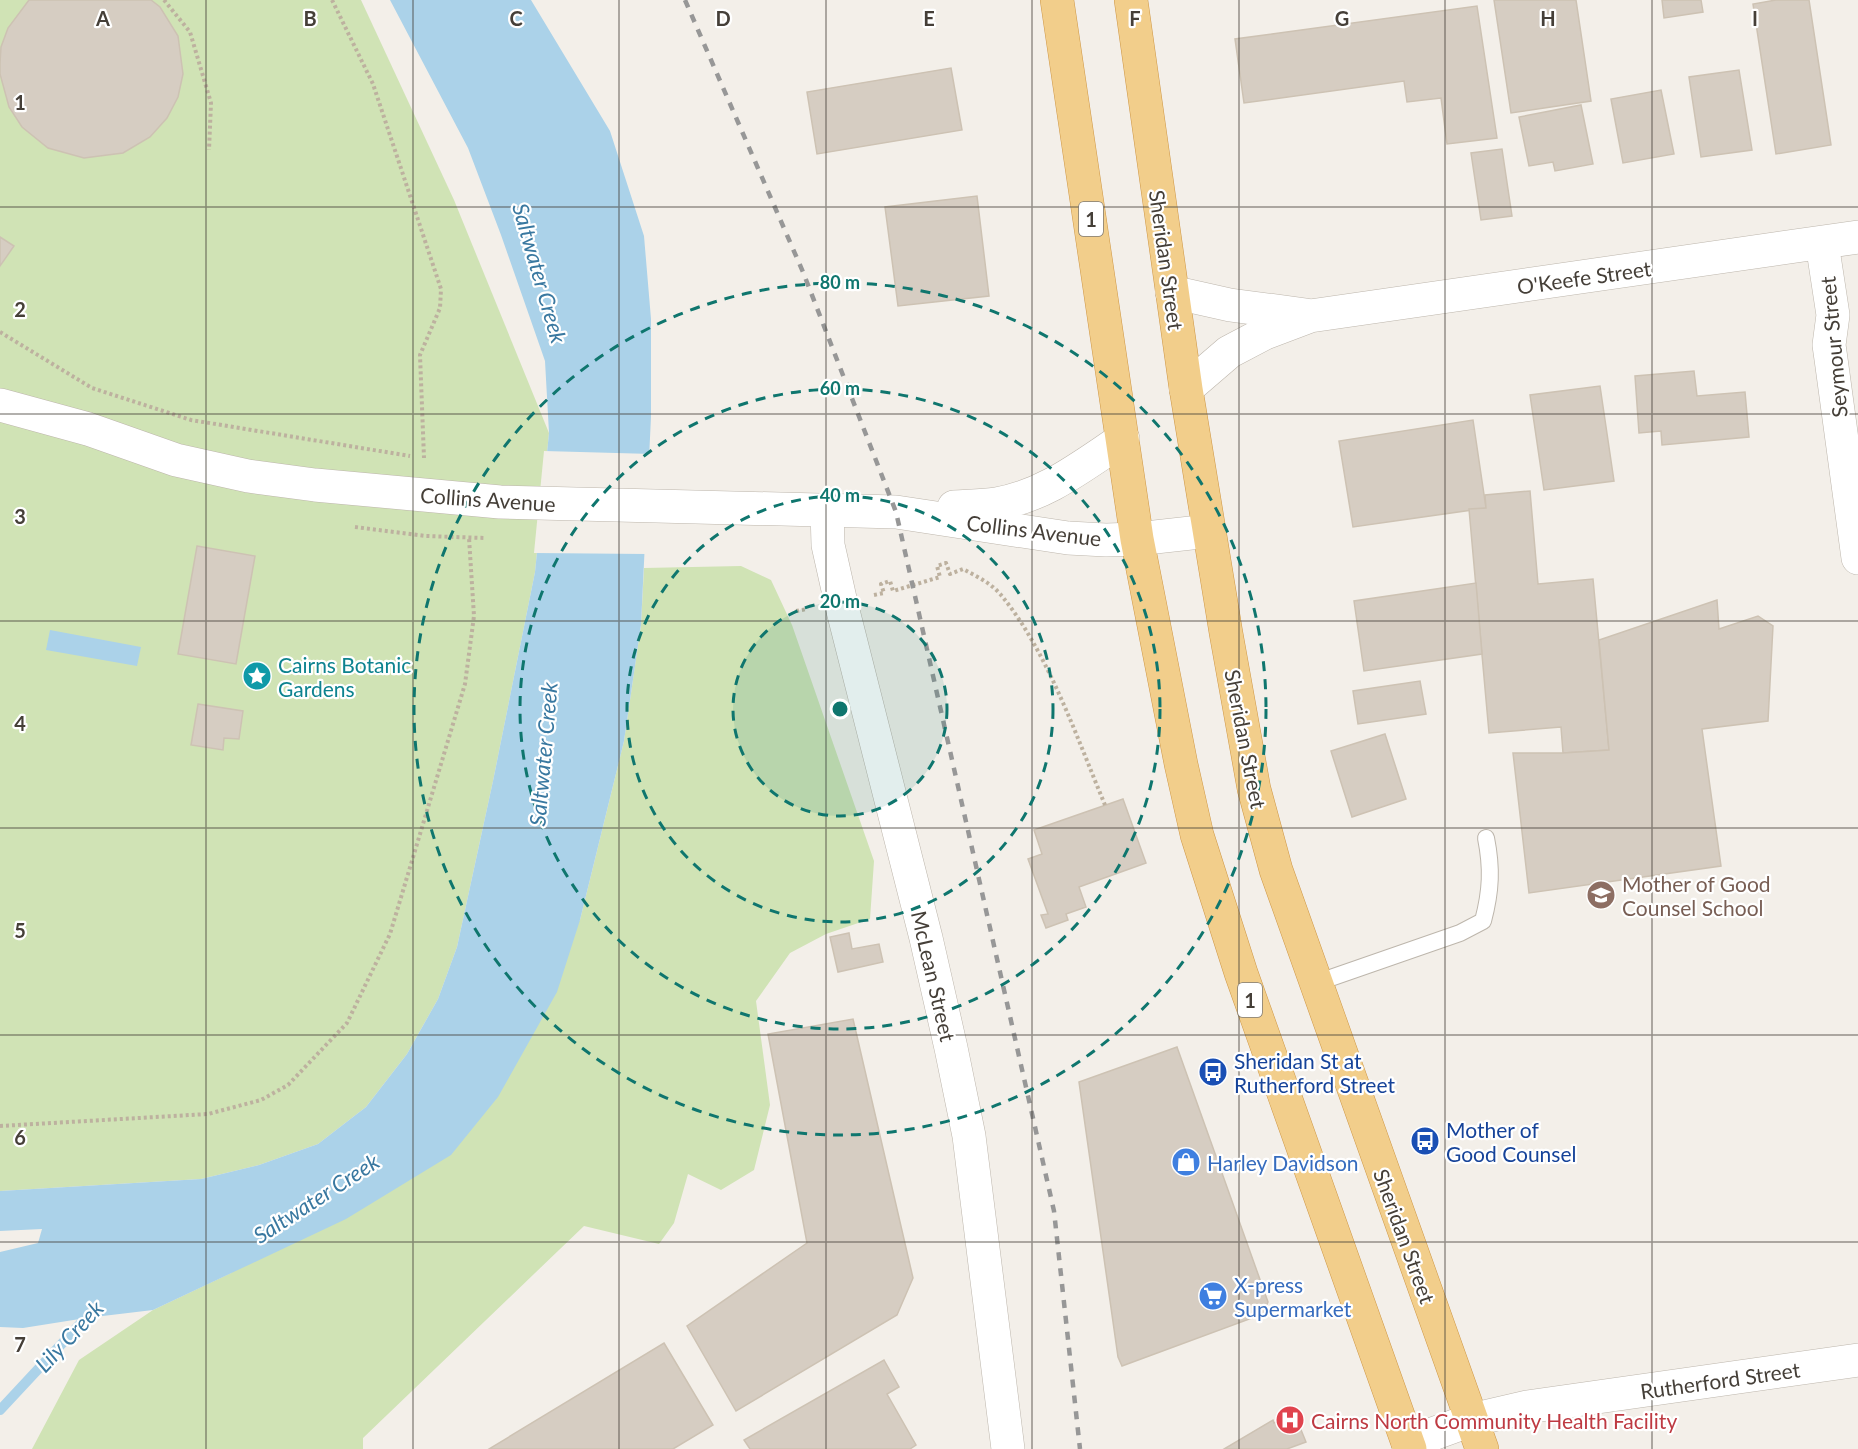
<svg xmlns="http://www.w3.org/2000/svg" width="1858" height="1449" font-family="Lato,sans-serif">
  <style>
    .green { fill: #d0e3b5 }
    .water { fill: #abd2e9 }
    .pier { fill: #f3efe9 }
    .lines { fill: none; stroke-linecap: round; stroke-linejoin: round }
    .stream { stroke: #abd2e9; stroke-width: 10 }
    .building { fill: #d6cdc2; stroke: #cdc2b3; stroke-width: 1.5 }
    .service-casing { stroke: #bdb6ac; stroke-width: 18 }
    .minor-casing { stroke: #bdb6ac; stroke-width: 34 }
    .tertiary-casing { stroke: #bdb6ac; stroke-width: 34 }
    .trunk-casing { stroke: #ce9747; stroke-width: 34 }
    .path { stroke: #bdb19f; stroke-width: 4; stroke-dasharray: 3 3; stroke-linecap: butt }
    .service { stroke: #fff; stroke-width: 16 }
    .minor { stroke: #fff; stroke-width: 33 }
    .tertiary { stroke: #fff; stroke-width: 33 }
    .trunk { stroke: #f2ce8b; stroke-width: 33 }
    .rail { stroke: #979797; stroke-width: 4.5; stroke-dasharray: 8 8; stroke-linecap: butt }
    .grid { fill: none; stroke: #453f38; stroke-width: 1.5; stroke-opacity: 0.55 }
    .ring { fill: none; stroke: #0f766e; stroke-width: 3; stroke-dasharray: 10 8 }
    .labels { text-anchor: middle; dominant-baseline: central; stroke-width: 4.5; stroke-linejoin: round; paint-order: stroke }
    .shield { fill: #fff; stroke: #7d7974; stroke-width: 1.5 }
    .shield-label { font-size: 20px; font-weight: bold; fill: #453f38 }
    .street-label { font-size: 21px; fill: #453f38; stroke: #fff }
    .culture-label { font-size: 21px; fill: #0d838f; stroke: #fff; text-anchor: start }
    .education-label { font-size: 21px; fill: #785e54; stroke: #fff; text-anchor: start }
    .transit-label { font-size: 21px; fill: #164399; stroke: #fff; text-anchor: start }
    .shop-label { font-size: 21px; fill: #366cbe; stroke: #fff; text-anchor: start }
    .health-label { font-size: 21px; fill: #be3a42; stroke: #fff; text-anchor: start }
    .water-label { font-size: 22px; font-style: italic; fill: #3978a0; stroke: #fff }
    .grid-label { font-size: 20px; text-anchor: middle; font-weight: bold; fill: #453f38; stroke: #fff; stroke-width: 4.5; stroke-linejoin: round; paint-order: stroke }
    .centre { fill: #0f766e; stroke: #fff; stroke-width: 3 }
    .ring-label { font-size: 18px; text-anchor: middle; font-weight: bold; fill: #0f766e; stroke: #fff; stroke-width: 4.5; stroke-linejoin: round; paint-order: stroke }
  </style>
  <rect width="100%" height="100%" fill="#f3efe9"/>
  <!-- green -->
  <g class="green">
    <polygon points="0,0 361,0 454,200 549,433 535,572 493,781 457,947 438,999 407,1054 366,1107 318,1144 259,1165 201,1179 0,1191"/>
    <polygon points="741,566 771,580 792,625 874,861 870,919 826,934 790,953 756,1001 770,1105 754,1170 721,1190 688,1174 674,1223 659,1244 584,1226 363,1438 363,1449 32,1449 79,1360 153,1310 231,1273 580,920 624,741 641,625 644,568"/>
  </g>
  <!-- water -->
  <g class="water">
    <polygon points="390,0 531,0 610,131 644,236 651,319 651,417 641,625 624,741 580,920 557,992 498,1097 451,1155 346,1219 153,1310 86,1318 23,1328 0,1327 0,1252 38,1243 42,1229 0,1231 0,1191 201,1179 259,1165 318,1144 366,1107 407,1054 438,999 457,947 493,781 535,572 549,433 545,361 501,235 468,148"/>
    <polygon points="50,630 141,647 137,666 46,650"/>
  </g>
  <!-- pier -->
  <polygon class="pier" points="544,451 652,454 647,554 534,553"/>
  <g class="lines">
    <!-- stream -->
    <polyline class="stream" points="0,1410 96,1307"/>
  </g>
  <!-- building -->
  <g class="building">
    <polygon points="29,0 151,0 160,7 178,36 183,74 178,97 167,118 150,137 123,153 84,158 48,148 22,127 9,107 0,74 0,63 1,47 8,28"/>
    <polygon points="1494,0 1576,0 1591,101 1511,113"/>
    <polygon points="1662,0 1701,0 1703,12 1664,18"/>
    <polygon points="1776,0 1809,0 1831,145 1776,154 1753,4"/>
    <polygon points="1477,6 1497,138 1447,144 1441,98 1407,102 1404,81 1244,103 1235,39"/>
    <polygon points="951,68 962,130 817,154 807,92"/>
    <polygon points="1739,70 1752,150 1701,157 1689,77"/>
    <polygon points="1661,90 1674,154 1623,163 1611,99"/>
    <polygon points="1581,105 1593,164 1555,171 1553,162 1529,166 1519,117"/>
    <polygon points="1502,149 1512,216 1481,220 1471,153"/>
    <polygon points="977,196 989,296 898,306 885,207"/>
    <polygon points="0,237 14,246 0,266"/>
    <polygon points="1694,371 1697,396 1745,392 1749,437 1662,445 1661,431 1639,433 1635,376"/>
    <polygon points="1600,386 1614,481 1544,490 1530,395"/>
    <polygon points="1473,420 1486,508 1353,527 1339,441"/>
    <polygon points="1530,491 1538,584 1593,579 1609,750 1563,753 1561,727 1489,733 1469,509 1486,508 1485,495"/>
    <polygon points="197,546 255,556 236,664 178,654"/>
    <polygon points="1476,583 1482,654 1364,671 1354,601"/>
    <polygon points="1717,600 1719,629 1758,616 1773,626 1768,721 1702,729 1721,866 1529,893 1513,753 1563,753 1609,750 1599,640"/>
    <polygon points="1420,681 1426,714 1358,724 1353,691"/>
    <polygon points="198,704 243,711 239,739 224,738 223,750 191,745"/>
    <polygon points="1385,734 1406,799 1352,817 1331,751"/>
    <polygon points="1123,799 1146,863 1079,887 1086,907 1066,914 1068,920 1046,928 1041,915 1048,914 1028,859 1042,854 1034,830"/>
    <polygon points="849,933 852,949 879,944 883,962 838,972 830,937"/>
    <polygon points="853,1019 913,1278 897,1315 736,1411 687,1326 807,1243 768,1034"/>
    <polygon points="1177,1047 1268,1302 1263,1314 1122,1366 1118,1357 1079,1082"/>
    <polygon points="664,1343 713,1425 673,1449 489,1449"/>
    <polygon points="884,1360 899,1387 887,1394 916,1445 910,1449 750,1449 744,1440"/>
    <polygon points="1295,1415 1306,1442 1287,1449 1224,1449 1273,1420 1274,1423"/>
  </g>
  <g class="lines">
    <!-- service casing -->
    <g class="service-casing">
      <path id="service" d="M1316 983 1460 933 1483 921C1491 891 1492 868 1486 838"/>
    </g>
    <!-- minor casing -->
    <g class="minor-casing">
      <g id="minor">
        <polyline points="1822,243 1833,315 1829,345 1831,359 1858,558"/>
        <polyline points="1172,292 1230,305 1306,315"/>
        <polyline points="1186,389 1229,352 1265,333 1310,316 1858,237"/>
        <polyline points="827,510 828,545 841,603 926,938 951,1048 969,1136 1008,1449"/>
        <polyline points="1408,1443 1471,1420 1527,1407 1858,1360"/>
      </g>
    </g>
    <!-- tertiary casing -->
    <g class="tertiary-casing">
      <g id="tertiary">
        <polyline points="0,405 88,429 176,460 248,476 315,485 500,502 896,512 1068,538 1106,540 1137,539 1209,531"/>
        <path d="M954 507C968 506 983 506 996 504 1045 496 1082 466 1123 439"/>
      </g>
    </g>
    <!-- trunk casing -->
    <g class="trunk-casing">
      <g id="trunk">
        <polyline points="1057,0 1137,539 1181,764 1197,835 1241,973 1410,1449"/>
        <polyline points="1131,0 1186,389 1226,633 1254,789 1276,870 1482,1449"/>
      </g>
    </g>
    <!-- path -->
    <g class="path">
      <polyline points="164,0 190,32 211,103 209,150"/>
      <polyline points="332,0 373,84 441,289 440,308 420,355 424,458"/>
      <polyline points="0,332 92,388 191,420 410,456"/>
      <polyline points="355,527 426,536 485,538"/>
      <path d="M874 595 884 593 881 584 890 581 893 591 940 577 937 566 946 563 950 574 963 569C976 576 991 583 1001 595 1047 650 1077 738 1105 805"/>
      <polyline points="796,611 807,609"/>
      <polyline points="0,1126 208,1114 261,1100 288,1085 347,1023 390,934 465,684 474,616 469,538"/>
    </g>
    <!-- service -->
    <use href="#service" class="service"/>
    <!-- minor -->
    <use href="#minor" class="minor"/>
    <!-- tertiary -->
    <use href="#tertiary" class="tertiary"/>
    <!-- trunk -->
    <use href="#trunk" class="trunk"/>
    <!-- rail -->
    <polyline class="rail" points="685,0 803,272 896,512 1054,1211 1080,1449"/>
  </g>
  <!-- grid -->
  <path class="grid" d="M206 0V1449M413 0V1449M619 0V1449M826 0V1449M1032 0V1449M1239 0V1449M1445 0V1449M1652 0V1449M0 207H1858M0 414H1858M0 621H1858M0 828H1858M0 1035H1858M0 1242H1858"/>
  <!-- distance rings -->
  <circle cx="840" cy="709" r="107" fill="#0f766e" fill-opacity=".12"/>
  <g class="ring">
    <circle cx="840" cy="709" r="107"/>
    <circle cx="840" cy="709" r="213"/>
    <circle cx="840" cy="709" r="320"/>
    <circle cx="840" cy="709" r="426"/>
  </g>
  <!-- icons -->
  <defs>
    <g id="sight-disc" transform="scale(1.5)"><circle r="9.5" fill="#0f9aa8" stroke="#fff"/><path d="M0-6L1.8-2.2L6-1.7L2.9 1.2L3.7 5.4L0 3.3L-3.7 5.4L-2.9 1.2L-6-1.7L-1.8-2.2Z" fill="#fff"/></g>
    <g id="school-disc" transform="scale(1.5)"><circle r="9.5" fill="#8d6e63" stroke="#fff"/><path d="M0-5L7-2L0 1L-7-2ZM-4 1L0 2.5L4 1V4Q0 6-4 4Z" fill="#fff"/></g>
    <g id="bus-disc" transform="scale(1.5)"><circle r="9.5" fill="#1a4fb4" stroke="#fff"/><path d="M-5-6H5V4H4V6H2V4H-2V6H-4V4H-5ZM-3.5-4V0h7V-4ZM-3.5 1.2v1.5H-2V1.2ZM2 1.2v1.5H3.5V1.2Z" fill="#fff"/></g>
    <g id="shop-disc" transform="scale(1.5)"><circle r="9.5" fill="#3f7fe0" stroke="#fff"/><path d="M-5-2.5h2.3a2.7 3.5 0 0 1 5.4 0H5L5.5 6h-11ZM-1.5-2.5h3a1.5 2.3 0 0 0-3 0Z" fill="#fff"/></g>
    <g id="supermarket-disc" transform="scale(1.5)"><circle r="9.5" fill="#3f7fe0" stroke="#fff"/><path d="M-6-5.5h2.5l.6 2H6L4.5 2H-2.5L-4.4-4H-6ZM-1.5 3.2a1.3 1.3 0 1 0 .1 0ZM3 3.2a1.3 1.3 0 1 0 .1 0Z" fill="#fff"/></g>
    <g id="hospital-disc" transform="scale(1.5)"><circle r="9.5" fill="#e0444e" stroke="#fff"/><path d="M-5-5h3v3.5h4V-5h3V5h-3V1.5h-4V5h-3Z" fill="#fff"/></g>
  </defs>
  <g fill-rule="evenodd">
    <use href="#sight-disc" x="257" y="676"/>
    <use href="#school-disc" x="1601" y="895"/>
    <use href="#bus-disc" x="1213" y="1072"/>
    <use href="#bus-disc" x="1425" y="1141"/>
    <use href="#shop-disc" x="1186" y="1162"/>
    <use href="#supermarket-disc" x="1213" y="1296"/>
    <use href="#hospital-disc" x="1290" y="1420"/>
  </g>
  <g class="labels">
    <!-- shield labels -->
    <g class="shield">
      <rect x="1079" y="202" width="24" height="34" rx="4.5"/>
      <rect x="1238" y="983" width="24" height="34" rx="4.5"/>
    </g>
    <g class="shield-label">
      <text x="1091" y="219">1</text>
      <text x="1250" y="1000">1</text>
    </g>
    <!-- street labels -->
    <g class="street-label">
      <text transform="translate(1167 260) rotate(82)">Sheridan Street</text>
      <text transform="translate(1584 277) rotate(-8)">O'Keefe Street</text>
      <text transform="translate(1833 347) rotate(-95)">Seymour Street</text>
      <text transform="translate(488 499) rotate(4)">Collins Avenue</text>
      <text transform="translate(1034 530) rotate(7)">Collins Avenue</text>
      <text transform="translate(1246 739) rotate(79)">Sheridan Street</text>
      <text transform="translate(934 976) rotate(77)">McLean Street</text>
      <text transform="translate(1405 1236) rotate(70)">Sheridan Street</text>
      <text transform="translate(1720 1380) rotate(-8)">Rutherford Street</text>
    </g>
    <!-- culture labels -->
    <g class="culture-label">
      <text x="278" y="664">Cairns Botanic<tspan x="278" dy="24">Gardens</tspan></text>
    </g>
    <!-- education labels -->
    <g class="education-label">
      <text x="1622" y="883">Mother of Good<tspan x="1622" dy="24">Counsel School</tspan></text>
    </g>
    <!-- transit labels -->
    <g class="transit-label">
      <text x="1234" y="1060">Sheridan St at<tspan x="1234" dy="24">Rutherford Street</tspan></text>
      <text x="1446" y="1129">Mother of<tspan x="1446" dy="24">Good Counsel</tspan></text>
    </g>
    <!-- shop labels -->
    <g class="shop-label">
      <text x="1207" y="1162">Harley Davidson</text>
      <text x="1234" y="1284">X-press<tspan x="1234" dy="24">Supermarket</tspan></text>
    </g>
    <!-- health labels -->
    <g class="health-label">
      <text x="1311" y="1420">Cairns North Community Health Facility</text>
    </g>
    <!-- water labels -->
    <g class="water-label">
      <text transform="translate(540 273) rotate(74)">Saltwater Creek</text>
      <text transform="translate(543 754) rotate(-85)">Saltwater Creek</text>
      <text transform="translate(316 1198) rotate(-33)">Saltwater Creek</text>
      <text transform="translate(69 1336) rotate(-47)">Lily Creek</text>
    </g>
  </g>
  <g class="grid-label">
    <text x="103" y="26">A</text>
    <text x="310" y="26">B</text>
    <text x="516" y="26">C</text>
    <text x="723" y="26">D</text>
    <text x="929" y="26">E</text>
    <text x="1135" y="26">F</text>
    <text x="1342" y="26">G</text>
    <text x="1548" y="26">H</text>
    <text x="1755" y="26">I</text>
    <text x="20" y="110">1</text>
    <text x="20" y="317">2</text>
    <text x="20" y="524">3</text>
    <text x="20" y="731">4</text>
    <text x="20" y="938">5</text>
    <text x="20" y="1145">6</text>
    <text x="20" y="1352">7</text>
  </g>
  <circle cx="840" cy="709" r="9" class="centre"/>
  <g class="ring-label">
    <text x="840" y="289">80 m</text>
    <text x="840" y="395">60 m</text>
    <text x="840" y="502">40 m</text>
    <text x="840" y="608">20 m</text>
  </g>
</svg>
